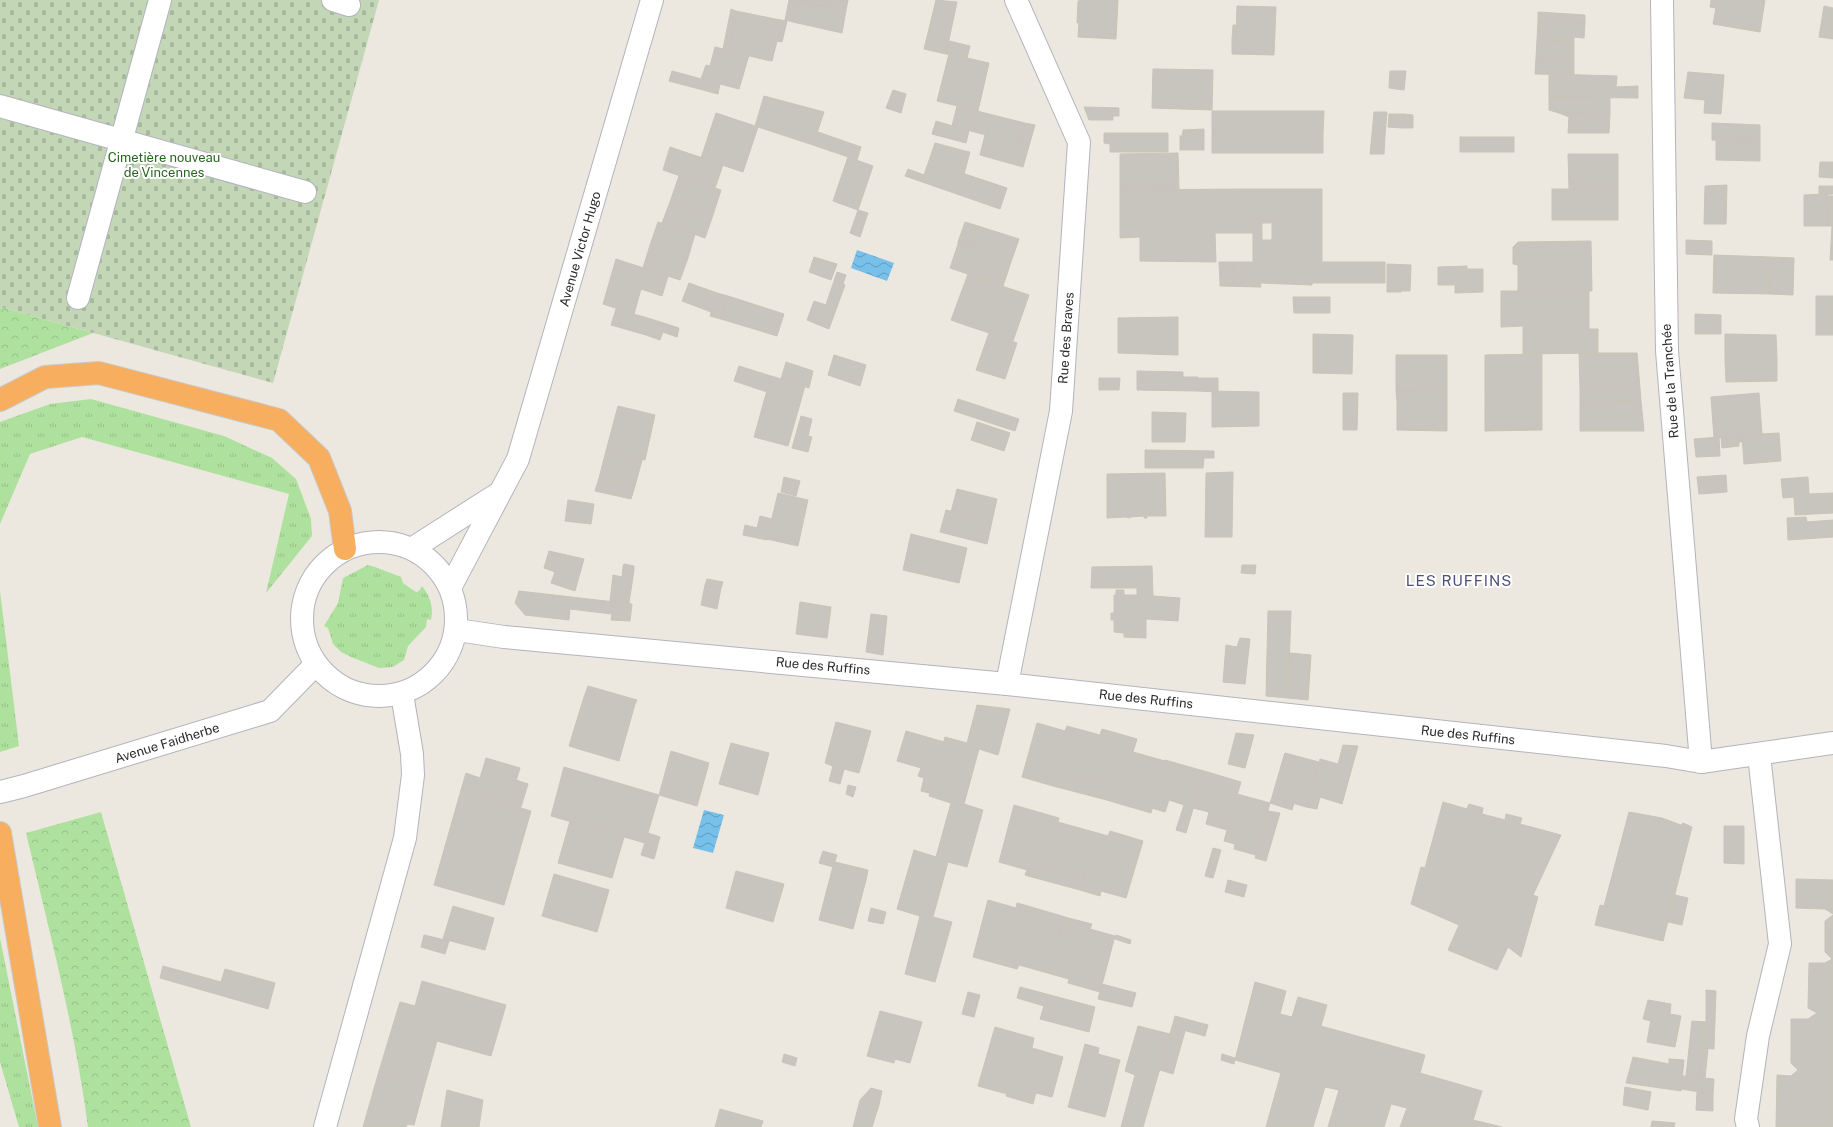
<svg xmlns="http://www.w3.org/2000/svg" width="1833" height="1127" font-family="'Public Sans',sans-serif">
  <style>
    .grass { fill: url(#grass-tufts) }
    .forest { fill: url(#forest-crowns) }
    .cemetery { fill: url(#cemetery-stones) }
    .water { fill: url(#water-waves) }
    .building { fill: #c8c5be; stroke: #c8c4b8; fill-rule: evenodd }
    .lines { fill: none; stroke-linecap: round; stroke-linejoin: round }
    .minor-casing { stroke: #b2b3be; stroke-width: 24 }
    .highway-casing { stroke: #c8c8c8; stroke-width: 24 }
    .minor { stroke: #fff; stroke-width: 22 }
    .highway { stroke: #f7af5f; stroke-width: 22 }
    .labels { text-anchor: middle; dominant-baseline: central; stroke-width: 4; stroke-linejoin: round; paint-order: stroke }
    .park-label { font-size: 13px; fill: #26661e; stroke: #fff }
    .street-label { font-size: 13px; fill: #2c2c2c; stroke: #fff }
    .quarter-label { font-size: 15px; letter-spacing: 1px; fill: #4d517b; stroke: #fff }
  </style>
  <defs>
    <pattern id="grass-tufts" width="24" height="20" patternUnits="userSpaceOnUse"><rect width="24" height="20" fill="#aee19e"/><path d="M3 7l-1-3M5 7V3M7 7l1-3M15 17l-1-3M17 17v-4M19 17l1-3" fill="none" stroke="#96c188"/></pattern>
    <pattern id="forest-crowns" width="20" height="18" patternUnits="userSpaceOnUse"><rect width="20" height="18" fill="#aee19e"/><path d="M2 6a3 3 0 1 1 6 0M12 15a3 3 0 1 1 6 0" fill="none" stroke="#96c188"/></pattern>
    <pattern id="cemetery-stones" width="16" height="16" patternUnits="userSpaceOnUse"><rect width="16" height="16" fill="#c3d6b6"/><path d="M2 7V4a2 2 0 0 1 4 0v3zM10 15v-3a2 2 0 0 1 4 0v3z" fill="#a8b89d"/></pattern>
    <pattern id="water-waves" width="16" height="10" patternUnits="userSpaceOnUse"><rect width="16" height="10" fill="#76c0ea"/><path d="M0 5q4-4 8 0t8 0" fill="none" stroke="#619cbe"/></pattern>
  </defs>
  <rect width="100%" height="100%" fill="#ede8df"/>
  <!-- grass -->
  <g class="grass">
    <polygon points="91,399 224,436 272,458 296,479 311,519 312,536 266,593 289,494 82,437 30,454 0,524 0,422 50,404"/>
    <path d="M368 565 375 567 401 577 403 583 416 592 419 591 422 586C430 596 434 607 431 620L427 619 426 627 408 646 404 660 393 667 379 668 351 657 341 652 333 644 328 628 324 626 338 603 343 578Z"/>
    <polygon points="0,591 19,746 0,752"/>
    <polygon points="0,938 38,1127 19,1127 0,1062"/>
  </g>
  <!-- forest -->
  <g class="forest">
    <polygon points="0,307 93,333 0,369"/>
    <path d="M101 812 191 1127H88C75 1028 49 930 26 833Z"/>
  </g>
  <!-- cemetery -->
  <polygon class="cemetery" points="0,0 379,0 273,383 0,307"/>
  <!-- water -->
  <g class="water">
    <polygon points="857,250 894,263 887,281 851,268"/>
    <polygon points="704,810 724,815 713,853 693,848"/>
  </g>
  <!-- building -->
  <g class="building">
    <polygon points="789,0 796,0 793,22 785,20"/>
    <polygon points="796,0 848,0 846,10 796,1"/>
    <polygon points="936,0 957,2 946,54 924,49"/>
    <polygon points="1080,0 1118,0 1116,39 1078,37 1079,23 1077,23 1078,1"/>
    <polygon points="1711,0 1765,0 1760,32 1713,24 1716,8 1710,7"/>
    <polygon points="796,1 846,10 842,33 793,22"/>
    <polygon points="1237,6 1276,7 1274,55 1232,54 1232,39 1236,38"/>
    <polygon points="1824,6 1833,8 1833,39 1819,37"/>
    <polygon points="731,9 736,11 729,51 723,49"/>
    <polygon points="736,11 775,19 766,60 729,51"/>
    <polygon points="1538,12 1585,15 1585,23 1539,21 1538,21"/>
    <polygon points="775,19 787,21 782,42 777,41 772,61 766,60"/>
    <polygon points="1538,21 1585,23 1584,38 1574,37 1574,42 1537,40"/>
    <polygon points="1233,25 1237,25 1236,38 1232,39"/>
    <polygon points="1537,40 1574,42 1574,59 1536,58"/>
    <polygon points="949,41 970,46 967,58 946,54"/>
    <polygon points="715,47 749,55 739,89 701,79 706,65 710,66"/>
    <polygon points="949,54 989,63 978,111 937,101"/>
    <polygon points="1536,58 1574,59 1574,75 1535,74"/>
    <polygon points="1153,69 1213,70 1212,110 1152,108"/>
    <polygon points="672,71 720,84 718,94 669,81"/>
    <polygon points="1390,71 1406,71 1404,90 1389,88"/>
    <polygon points="1688,72 1724,75 1721,114 1704,113 1705,100 1684,98"/>
    <polygon points="1549,74 1617,76 1616,87 1638,86 1638,98 1549,97"/>
    <polygon points="893,90 906,94 901,113 886,108"/>
    <polygon points="764,96 824,112 813,145 755,126"/>
    <polygon points="1549,97 1610,97 1610,114 1559,113 1549,110"/>
    <polygon points="957,106 973,110 967,130 952,126"/>
    <polygon points="1084,107 1119,108 1119,116 1113,116 1113,120 1089,120"/>
    <polygon points="973,110 1025,123 1020,144 967,130"/>
    <polygon points="1212,111 1324,111 1323,133 1212,131"/>
    <polygon points="1374,112 1387,112 1385,135 1372,134"/>
    <polygon points="716,113 758,127 743,172 701,158"/>
    <polygon points="1559,113 1610,114 1609,133 1568,133 1569,117"/>
    <polygon points="1389,114 1404,114 1403,128 1388,127"/>
    <polygon points="1404,114 1413,115 1413,128 1403,128"/>
    <polygon points="936,121 969,131 966,143 932,134"/>
    <polygon points="1025,123 1035,125 1029,146 1020,144"/>
    <polygon points="1712,123 1760,125 1760,142 1712,140"/>
    <polygon points="1204,129 1204,131 1183,131 1183,130"/>
    <polygon points="1183,131 1204,131 1204,136 1182,136"/>
    <polygon points="1212,131 1323,133 1323,153 1212,153"/>
    <polygon points="818,132 861,147 857,160 813,145"/>
    <polygon points="1104,133 1168,133 1168,152 1110,152 1110,144 1104,143"/>
    <polygon points="1372,134 1385,135 1384,154 1370,154"/>
    <polygon points="985,135 1029,146 1023,167 980,155"/>
    <rect x="1180" y="136" width="24" height="14"/>
    <rect x="1460" y="137" width="54" height="15"/>
    <polygon points="1716,141 1760,142 1760,161 1716,160"/>
    <polygon points="935,143 965,151 959,172 1007,188 1000,209 905,176 908,169 924,175"/>
    <polygon points="670,147 723,165 715,188 663,170"/>
    <polygon points="965,151 970,152 964,174 959,172"/>
    <polygon points="1178,153 1179,189 1120,190 1120,154"/>
    <polygon points="1568,154 1618,154 1618,189 1569,189"/>
    <polygon points="848,157 873,166 858,210 833,201"/>
    <polygon points="1820,162 1833,162 1833,178 1819,177"/>
    <polygon points="679,176 721,190 713,215 670,202"/>
    <polygon points="1727,185 1726,224 1704,224 1705,186"/>
    <polygon points="1819,186 1833,186 1833,194 1819,195"/>
    <path d="M1247 189V219L1322 220V262H1253V233H1215L1216 262 1140 261V237L1120 238V190ZM1262 223H1272V240H1262Z"/>
    <polygon points="1247,189 1322,189 1322,220 1247,219"/>
    <rect x="1552" y="189" width="66" height="31"/>
    <polygon points="1827,194 1828,226 1804,226 1804,195"/>
    <polygon points="1827,196 1833,196 1833,226 1828,226"/>
    <polygon points="670,202 713,215 705,238 662,223"/>
    <polygon points="858,210 868,213 860,237 850,233"/>
    <polygon points="658,222 695,234 688,258 650,245"/>
    <polygon points="965,222 978,226 972,245 958,242"/>
    <polygon points="978,226 1019,239 1011,262 958,244 958,242 972,245"/>
    <polygon points="1832,226 1833,226 1833,260 1830,260"/>
    <polygon points="1686,240 1712,241 1712,255 1686,254"/>
    <polygon points="1591,241 1592,291 1518,291 1518,265 1513,264 1513,247 1518,242"/>
    <polygon points="958,244 1011,262 1003,286 950,268"/>
    <polygon points="650,245 688,258 680,280 643,268"/>
    <polygon points="1714,255 1770,257 1769,294 1713,293"/>
    <polygon points="814,257 837,264 831,280 809,272"/>
    <polygon points="1770,257 1794,258 1793,295 1769,294"/>
    <polygon points="616,259 668,276 662,296 641,289 634,314 603,304"/>
    <polygon points="1219,262 1233,262 1234,284 1220,284"/>
    <polygon points="1233,262 1385,262 1385,283 1312,283 1312,285 1260,283 1261,287 1220,286 1220,284 1234,284"/>
    <polygon points="1387,264 1411,265 1410,291 1387,291"/>
    <polygon points="1467,266 1467,269 1481,269 1481,291 1455,291 1455,285 1438,285 1438,267"/>
    <rect x="1481" y="269" width="2" height="22"/>
    <polygon points="837,272 846,275 843,284 834,281"/>
    <polygon points="968,274 981,279 965,325 951,320"/>
    <polygon points="981,279 1029,295 1013,341 965,325"/>
    <polygon points="834,281 845,285 829,329 819,325"/>
    <polygon points="689,283 717,293 711,312 682,301"/>
    <polygon points="1401,290 1401,292 1387,292 1387,291"/>
    <polygon points="1455,291 1483,291 1483,292 1455,293"/>
    <rect x="1501" y="291" width="88" height="26"/>
    <polygon points="717,293 728,296 721,319 710,316"/>
    <polygon points="728,296 784,314 777,336 721,319"/>
    <rect x="1816" y="296" width="17" height="39"/>
    <polygon points="1293,297 1330,297 1330,313 1294,313"/>
    <polygon points="814,301 826,305 819,325 807,320"/>
    <polygon points="616,309 651,319 646,335 611,325"/>
    <polygon points="1695,314 1721,315 1721,334 1695,334"/>
    <polygon points="1178,317 1178,355 1118,353 1118,318"/>
    <polygon points="1501,317 1589,317 1589,329 1598,329 1598,353 1523,354 1523,326 1501,327"/>
    <polygon points="651,319 679,328 677,337 663,332 660,340 646,335"/>
    <polygon points="989,333 1017,343 1005,379 976,370"/>
    <polygon points="1313,334 1353,335 1352,374 1313,373"/>
    <polygon points="1725,334 1776,335 1777,359 1725,359"/>
    <polygon points="1579,353 1637,353 1640,388 1580,389"/>
    <polygon points="1542,354 1542,389 1498,389 1498,394 1485,394 1485,355"/>
    <polygon points="834,355 866,365 860,386 828,375"/>
    <polygon points="1396,355 1447,355 1447,390 1396,391"/>
    <polygon points="1725,359 1777,359 1777,381 1726,382"/>
    <polygon points="786,362 813,371 809,388 781,379"/>
    <polygon points="739,366 771,376 767,392 734,381"/>
    <polygon points="1137,371 1183,372 1183,377 1198,377 1197,391 1137,390"/>
    <polygon points="771,376 805,386 788,446 754,437"/>
    <polygon points="1099,378 1120,378 1119,390 1099,390"/>
    <polygon points="1198,378 1218,378 1218,392 1197,391"/>
    <polygon points="1640,388 1641,401 1580,402 1580,389"/>
    <polygon points="1498,389 1542,389 1542,402 1485,402 1485,394 1498,394"/>
    <polygon points="1447,390 1447,402 1397,402 1396,391"/>
    <polygon points="1212,391 1259,392 1259,426 1212,427"/>
    <polygon points="1343,393 1358,393 1357,430 1343,430"/>
    <polygon points="1759,393 1762,434 1714,438 1711,397"/>
    <polygon points="958,399 1019,419 1015,431 954,411"/>
    <polygon points="1641,401 1644,431 1580,431 1580,402"/>
    <polygon points="1397,402 1447,402 1447,431 1397,430"/>
    <polygon points="1485,402 1542,402 1542,430 1485,431"/>
    <polygon points="618,406 655,415 645,460 606,451"/>
    <polygon points="1152,412 1186,413 1185,442 1152,442"/>
    <polygon points="801,416 812,419 808,436 812,437 808,452 792,448"/>
    <polygon points="977,422 1010,433 1004,451 971,440"/>
    <polygon points="1779,433 1781,461 1744,464 1742,435"/>
    <polygon points="1742,435 1743,442 1739,442 1739,446 1722,448 1721,437"/>
    <polygon points="1719,437 1720,456 1696,457 1694,439"/>
    <polygon points="1145,450 1214,451 1214,458 1204,458 1203,468 1145,468"/>
    <polygon points="606,451 642,460 635,486 599,478"/>
    <polygon points="1233,472 1232,537 1205,537 1206,473"/>
    <polygon points="1165,473 1166,516 1147,516 1147,518 1144,518 1144,516 1130,517 1130,518 1126,517 1107,518 1107,474"/>
    <polygon points="1726,475 1727,492 1699,494 1697,477"/>
    <polygon points="784,477 800,481 796,496 781,492"/>
    <polygon points="1808,477 1809,494 1833,493 1833,513 1795,515 1794,497 1783,498 1781,479"/>
    <polygon points="599,478 635,486 631,499 595,491"/>
    <polygon points="957,489 997,499 992,521 951,512"/>
    <polygon points="778,493 808,500 798,546 767,539"/>
    <polygon points="568,500 594,504 591,524 565,521"/>
    <polygon points="946,510 992,521 987,544 940,532"/>
    <polygon points="760,516 772,519 767,540 743,535 745,525 757,528"/>
    <polygon points="1806,517 1807,522 1833,520 1833,537 1788,540 1787,518"/>
    <polygon points="911,534 967,548 959,583 903,570"/>
    <polygon points="549,551 584,559 575,591 551,583 555,572 544,568"/>
    <polygon points="624,564 634,566 634,570 623,567"/>
    <polygon points="1242,565 1256,565 1255,574 1241,573"/>
    <polygon points="1152,566 1153,596 1180,598 1178,621 1146,619 1146,638 1124,637 1124,633 1114,632 1114,620 1111,620 1111,613 1114,613 1114,595 1116,595 1116,590 1124,590 1124,595 1137,595 1137,588 1091,588 1092,567"/>
    <polygon points="623,567 634,570 629,603 610,601 613,575 622,577"/>
    <polygon points="707,579 723,582 721,588 705,585"/>
    <polygon points="705,585 721,588 717,609 701,605"/>
    <polygon points="519,591 632,604 630,621 611,620 612,614 570,609 569,620 525,615 515,603"/>
    <polygon points="800,602 831,607 827,638 796,634"/>
    <polygon points="1268,611 1291,611 1288,698 1266,696"/>
    <polygon points="871,614 887,616 883,655 866,652"/>
    <polygon points="1240,638 1250,639 1245,684 1223,682 1226,645 1237,647"/>
    <polygon points="1290,653 1311,655 1308,700 1288,698"/>
    <polygon points="588,686 637,700 635,704 583,700"/>
    <polygon points="583,700 635,704 619,761 569,746"/>
    <polygon points="977,705 1010,709 998,755 979,749 964,804 983,810 967,867 948,862 933,917 952,922 935,982 905,974 920,916 897,909 914,850 936,857 951,803 929,796 945,737 967,743"/>
    <polygon points="836,722 871,731 859,773 844,769 840,784 829,781 833,766 825,763"/>
    <polygon points="1037,723 1065,731 1067,726 1100,735 1102,729 1137,739 1133,752 1165,761 1151,813 1103,799 1110,775 1104,773 1100,785 1055,773 1053,786 1022,777"/>
    <polygon points="906,731 944,742 929,793 921,791 924,778 918,776 921,768 897,761"/>
    <polygon points="1236,733 1254,735 1245,768 1228,764"/>
    <polygon points="731,743 769,753 758,795 719,784"/>
    <polygon points="1343,745 1358,746 1342,804 1320,797 1317,809 1306,807 1320,759 1338,764"/>
    <polygon points="671,751 709,763 697,806 659,795"/>
    <polygon points="1285,753 1319,762 1317,769 1283,759"/>
    <polygon points="486,758 520,768 509,804 461,790 466,773 480,778"/>
    <polygon points="1283,759 1317,769 1306,807 1272,797"/>
    <polygon points="1165,760 1204,771 1186,833 1176,830 1184,805 1169,800 1165,812 1152,808"/>
    <polygon points="564,767 659,795 645,843 551,816"/>
    <polygon points="1204,771 1241,782 1227,830 1206,824 1209,812 1193,808"/>
    <polygon points="1055,773 1100,785 1104,773 1110,775 1103,799 1053,786"/>
    <polygon points="516,780 528,784 521,807 509,804"/>
    <polygon points="848,785 856,787 853,797 846,794"/>
    <polygon points="461,790 531,811 504,905 434,885"/>
    <polygon points="1237,794 1270,803 1256,855 1234,849 1235,844 1224,841"/>
    <polygon points="1272,797 1294,803 1292,810 1270,803"/>
    <polygon points="1443,802 1467,809 1469,804 1483,808 1482,814 1505,820 1506,814 1522,818 1520,824 1561,835 1533,895 1538,897 1521,957 1508,947 1497,970 1448,950 1459,925 1411,904 1421,867 1425,868"/>
    <polygon points="1014,805 1059,818 1058,822 1108,836 1110,831 1143,841 1126,898 1101,891 1100,896 1080,890 1085,872 1078,870 1076,876 1030,863 1028,876 1025,875 1027,870 999,862"/>
    <polygon points="1268,811 1280,813 1266,861 1255,858"/>
    <polygon points="1629,812 1662,818 1681,825 1683,823 1692,827 1663,941 1595,925 1600,905 1604,906"/>
    <polygon points="570,821 624,837 612,878 558,863"/>
    <polygon points="1724,826 1744,826 1744,864 1724,863"/>
    <polygon points="648,833 660,837 654,859 641,855"/>
    <polygon points="1213,848 1221,850 1213,878 1205,876"/>
    <polygon points="823,851 837,855 833,867 819,863"/>
    <polygon points="835,862 868,870 866,880 832,870"/>
    <polygon points="1030,863 1076,876 1078,870 1085,872 1080,890 1028,876"/>
    <polygon points="832,870 866,880 853,929 819,920"/>
    <polygon points="736,871 784,884 773,922 726,908"/>
    <polygon points="554,874 609,890 597,932 542,916"/>
    <polygon points="1796,879 1833,880 1833,914 1825,909 1796,908"/>
    <polygon points="1228,880 1247,885 1244,897 1225,892"/>
    <polygon points="1675,895 1688,898 1682,925 1668,922"/>
    <polygon points="988,900 1016,908 1017,903 1021,904 1015,916 1061,929 1060,935 1066,937 1072,919 1092,924 1090,929 1115,936 1100,992 1068,983 1069,979 1019,965 1017,969 973,957"/>
    <polygon points="1021,904 1072,919 1066,937 1060,935 1061,929 1015,916"/>
    <polygon points="453,906 494,918 485,950 443,939"/>
    <polygon points="871,908 886,912 883,924 868,921"/>
    <polygon points="1833,915 1833,1127 1776,1127 1777,1075 1791,1076 1798,1070 1791,1063 1791,1019 1808,1019 1817,1013 1808,1008 1809,963 1825,963 1832,959 1825,952 1825,921"/>
    <polygon points="424,935 449,941 445,954 421,947"/>
    <polygon points="1116,935 1131,940 1130,944 1115,939"/>
    <polygon points="163,966 221,982 225,969 275,983 268,1009 160,978"/>
    <polygon points="422,981 506,1005 491,1056 437,1041 425,1084 379,1071 400,1002 415,1006"/>
    <polygon points="1255,982 1286,991 1280,1014 1292,1017 1298,997 1327,1005 1321,1026 1425,1055 1420,1073 1482,1091 1474,1117 1453,1110 1448,1127 1400,1127 1407,1108 1391,1104 1384,1127 1328,1127 1339,1090 1325,1087 1313,1127 1266,1127 1281,1073 1235,1060"/>
    <polygon points="1102,984 1136,993 1132,1007 1098,999"/>
    <polygon points="1020,987 1095,1007 1089,1032 1040,1019 1044,1006 1017,998"/>
    <polygon points="1706,990 1716,991 1714,1049 1703,1048 1706,1022"/>
    <polygon points="968,992 980,995 974,1017 962,1014"/>
    <polygon points="1648,1000 1654,1001 1651,1021 1643,1019"/>
    <polygon points="1654,1001 1671,1004 1670,1014 1681,1016 1675,1047 1647,1042"/>
    <polygon points="880,1011 922,1022 910,1063 895,1059 894,1063 867,1056"/>
    <polygon points="1175,1016 1208,1025 1205,1036 1172,1027"/>
    <polygon points="1692,1021 1706,1022 1700,1077 1686,1076"/>
    <polygon points="1138,1026 1170,1034 1168,1041 1136,1033"/>
    <polygon points="995,1027 1034,1038 1032,1048 1063,1057 1052,1097 1036,1093 1033,1104 1006,1096 1007,1094 978,1086"/>
    <polygon points="1172,1027 1185,1031 1173,1074 1160,1070"/>
    <polygon points="1136,1033 1168,1041 1143,1127 1121,1127 1135,1075 1125,1071"/>
    <polygon points="1085,1044 1099,1048 1098,1054 1120,1060 1105,1117 1068,1107"/>
    <polygon points="1703,1048 1708,1049 1705,1078 1700,1077"/>
    <polygon points="784,1054 797,1058 795,1066 782,1062"/>
    <polygon points="1222,1054 1235,1058 1234,1064 1221,1060"/>
    <polygon points="1633,1057 1669,1064 1669,1059 1684,1060 1681,1091 1626,1083"/>
    <polygon points="379,1071 425,1084 414,1125 407,1124 406,1127 363,1127"/>
    <polygon points="1683,1076 1714,1079 1713,1094 1681,1089"/>
    <polygon points="1625,1087 1651,1092 1648,1110 1623,1105"/>
    <polygon points="871,1088 882,1091 879,1105 860,1100"/>
    <polygon points="447,1090 483,1100 479,1127 441,1127"/>
    <polygon points="1697,1092 1713,1094 1713,1111 1696,1110"/>
    <polygon points="860,1100 879,1105 872,1127 853,1127"/>
    <polygon points="720,1109 763,1121 761,1127 744,1127 717,1120"/>
    <polygon points="1453,1110 1474,1117 1473,1120 1502,1127 1448,1127"/>
    <polygon points="717,1120 744,1127 715,1127"/>
    <polygon points="1652,1121 1675,1123 1674,1127 1651,1127"/>
  </g>
  <g class="lines">
    <!-- minor casing -->
    <g class="minor-casing">
      <g id="minor">
        <polyline points="333,0 349,5"/>
        <polyline points="1662,0 1667,351 1701,762"/>
        <polyline points="0,106 305,192"/>
        <polyline points="78,298 160,0"/>
        <circle cx="379" cy="619" r="77"/>
        <polyline points="413,548 496,495"/>
        <polyline points="451,586 518,459 652,0"/>
        <polyline points="457,630 504,637 1007,684 1666,756 1701,762 1833,743"/>
        <polyline points="1007,684 1061,411 1079,142 1016,0"/>
        <polyline points="0,792 24,786 270,711 316,664"/>
        <polyline points="325,1127 405,838 413,775 412,754 402,694"/>
        <polyline points="1748,1127 1746,1119 1758,1036 1780,944 1759,755"/>
      </g>
    </g>
    <!-- highway casing -->
    <g class="highway-casing">
      <g id="highway">
        <polyline points="0,400 45,377 99,373 279,420 319,458 340,511 345,549"/>
        <polyline points="0,833 50,1127"/>
      </g>
    </g>
    <!-- minor -->
    <use href="#minor" class="minor"/>
    <!-- highway -->
    <use href="#highway" class="highway"/>
  </g>
  <g class="labels">
    <!-- park labels -->
    <g class="park-label">
      <text x="164" y="157">Cimetière nouveau<tspan x="164" dy="15">de Vincennes</tspan></text>
    </g>
    <!-- street labels -->
    <g class="street-label">
      <text transform="translate(580 249) rotate(-74)">Avenue Victor Hugo</text>
      <text transform="translate(1066 338) rotate(-86)">Rue des Braves</text>
      <text transform="translate(1670 381) rotate(-94)">Rue de la Tranchée</text>
      <text transform="translate(823 666) rotate(5)">Rue des Ruffins</text>
      <text transform="translate(1146 699) rotate(6)">Rue des Ruffins</text>
      <text transform="translate(1468 735) rotate(6)">Rue des Ruffins</text>
      <text transform="translate(167 743) rotate(-17)">Avenue Faidherbe</text>
    </g>
    <!-- quarter labels -->
    <g class="quarter-label">
      <text x="1459" y="580">LES RUFFINS</text>
    </g>
  </g>
</svg>
